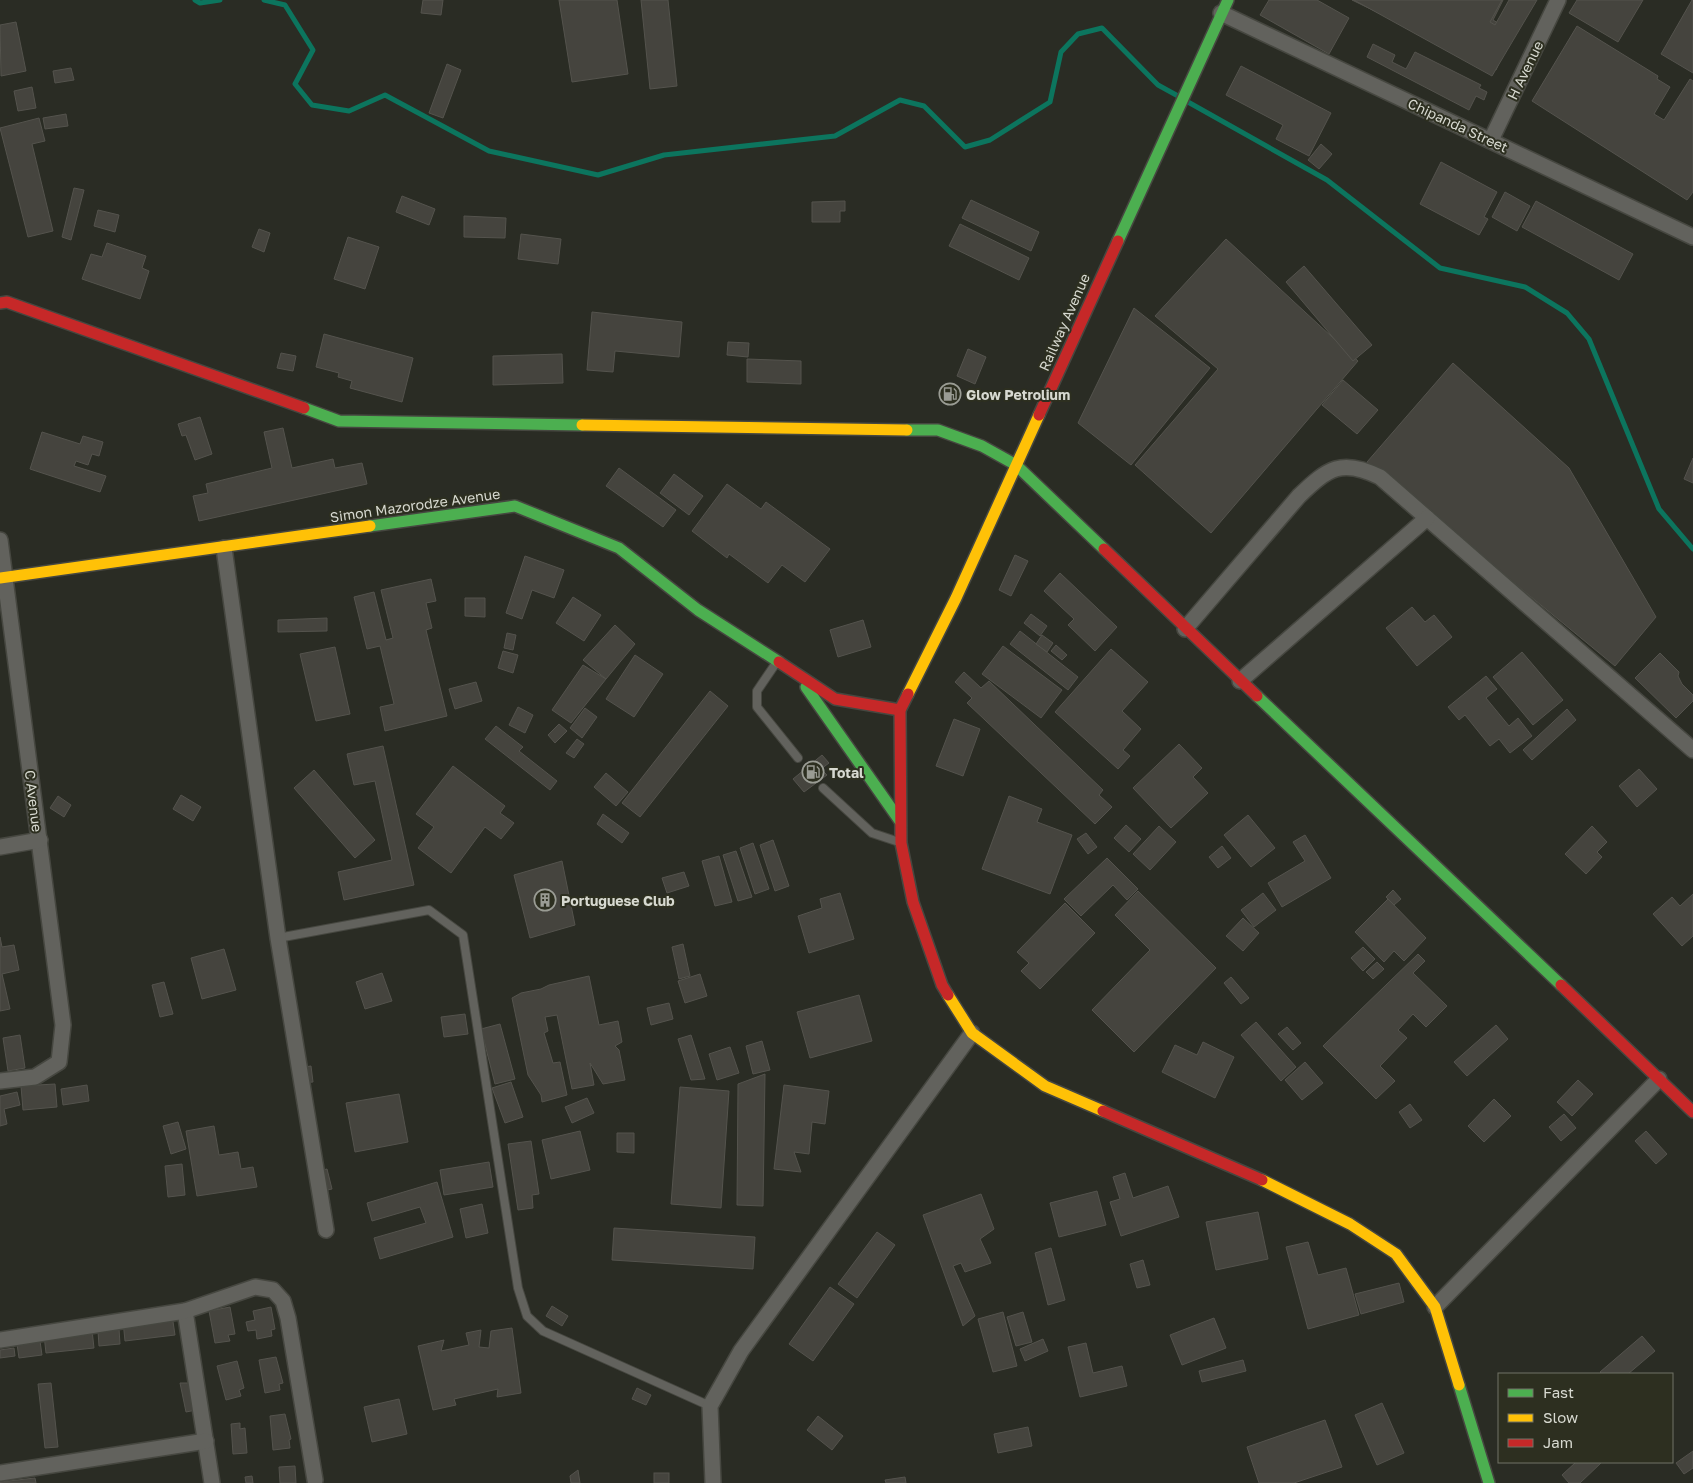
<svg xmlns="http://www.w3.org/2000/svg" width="1693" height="1483" font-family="'Golos Text',sans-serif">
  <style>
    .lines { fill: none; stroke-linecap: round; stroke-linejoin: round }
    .stream { stroke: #0c755e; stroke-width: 5 }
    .building { fill: #45443e; stroke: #54534d }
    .lane-casing { stroke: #464740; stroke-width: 10 }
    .street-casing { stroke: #464740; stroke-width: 18 }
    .fast-casing { stroke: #464740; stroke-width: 14 }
    .slow-casing { stroke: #464740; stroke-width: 14 }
    .jam-casing { stroke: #464740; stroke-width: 14 }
    .lane { stroke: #62625d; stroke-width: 8 }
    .street { stroke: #62625d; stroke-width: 15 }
    .fast { stroke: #4caf50; stroke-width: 11 }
    .slow { stroke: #ffc107; stroke-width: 11 }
    .jam { stroke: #c62828; stroke-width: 11 }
    .labels { text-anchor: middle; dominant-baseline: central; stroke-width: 4; stroke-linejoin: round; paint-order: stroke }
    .street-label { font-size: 14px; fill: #d7d9d0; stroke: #2d2f20 }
    .poi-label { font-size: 14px; font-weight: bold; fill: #d7d9d0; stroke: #2d2f20; text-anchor: start }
  </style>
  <rect width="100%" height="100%" fill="#2a2c24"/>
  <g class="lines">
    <!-- stream -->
    <g class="stream">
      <polyline points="195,0 200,3 220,0"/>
      <polyline points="264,0 285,5 313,50 295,84 312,105 349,111 385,95 489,151 598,175 664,155 835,136 900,100 924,106 965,147 990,140 1050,102 1061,52 1078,34 1102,28 1158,85 1178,96"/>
      <polyline points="1188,102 1327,180 1440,268 1525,287 1567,313 1589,339 1659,509 1693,549"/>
    </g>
  </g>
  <!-- building -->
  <g class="building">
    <polygon points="423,0 443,0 441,15 421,13"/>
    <polygon points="559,0 617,0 628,74 572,82"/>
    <polygon points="641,0 668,0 677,86 650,89"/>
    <polygon points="1269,0 1317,0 1349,18 1329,54 1260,15"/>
    <polygon points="1352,0 1503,0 1493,20 1513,32 1496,70"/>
    <polygon points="1354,0 1502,0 1490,22 1495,25 1509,0 1537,0 1492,76"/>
    <polygon points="1577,0 1643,0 1618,42 1569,13"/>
    <polygon points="1692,0 1693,0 1693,73 1661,54"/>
    <polygon points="16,22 26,71 1,76 0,25"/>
    <polygon points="1577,26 1658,76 1657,79 1670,87 1654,114 1664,120 1690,79 1693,81 1693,192 1687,200 1532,101"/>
    <polygon points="1373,44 1395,55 1392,62 1406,69 1415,52 1481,85 1479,88 1487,92 1484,100 1476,96 1469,110 1367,57"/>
    <polygon points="447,64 461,70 443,118 429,113"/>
    <polygon points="1241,66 1331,113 1309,156 1276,139 1283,125 1226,95"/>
    <polygon points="71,68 74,80 55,83 53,71"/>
    <polygon points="32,87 36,108 18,111 14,91"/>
    <polygon points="66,114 68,126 45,129 43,118"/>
    <polygon points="39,118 45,141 32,144 53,231 28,237 0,128"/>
    <polygon points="1321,144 1332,154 1319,169 1308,160"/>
    <polygon points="1441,162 1497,192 1484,217 1488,219 1479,235 1420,204"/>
    <polygon points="74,188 84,190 71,240 62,237"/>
    <polygon points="1505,192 1530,206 1517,231 1492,217"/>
    <polygon points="402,196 435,209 429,225 396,212"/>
    <polygon points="971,200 1039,232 1031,251 962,218"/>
    <polygon points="845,201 845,211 840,211 840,222 812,222 812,202"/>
    <polygon points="1536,201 1633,254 1619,280 1522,227"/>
    <polygon points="98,210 119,215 115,232 94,226"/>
    <polygon points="464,216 506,218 505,238 464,237"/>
    <polygon points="960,224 1029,258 1019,280 949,246"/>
    <polygon points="259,229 270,233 264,252 252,247"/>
    <polygon points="521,234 561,239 558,264 518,259"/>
    <polygon points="348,237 379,247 365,289 334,279"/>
    <polygon points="1226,239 1358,361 1211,533 1135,465 1218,369 1155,316"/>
    <polygon points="107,243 146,256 142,268 149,271 140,299 82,279 91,254 102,257"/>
    <polygon points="1304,266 1372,345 1353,361 1286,282"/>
    <polygon points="1134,308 1210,368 1131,465 1078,423"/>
    <polygon points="592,312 682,322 679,357 615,351 613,372 587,370"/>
    <polygon points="324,334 413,358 402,402 350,388 352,381 338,377 339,373 316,367"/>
    <polygon points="728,342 749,343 748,357 727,355"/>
    <polygon points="968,349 986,357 975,384 957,376"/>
    <polygon points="281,353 296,356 293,371 277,368"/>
    <polygon points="562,354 563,383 493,385 493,356"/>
    <polygon points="747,359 801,361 801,384 747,382"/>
    <polygon points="1453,363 1569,468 1656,617 1615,666 1367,462"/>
    <polygon points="1343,380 1378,410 1357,434 1322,405"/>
    <polygon points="200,417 212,454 195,460 186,435 182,436 178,424"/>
    <polygon points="283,428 292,468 333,459 335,468 362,463 367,484 199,521 193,496 208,493 206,484 272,468 264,432"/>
    <polygon points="42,432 80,444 83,436 103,442 99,456 92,454 88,465 76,461 74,466 106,476 100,492 30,469"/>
    <polygon points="1693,458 1693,483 1684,479"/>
    <polygon points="619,468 676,510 663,527 606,486"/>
    <polygon points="674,474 703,496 689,515 660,493"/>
    <polygon points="727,484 761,509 766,502 830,549 805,582 782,565 768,583 729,554 727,558 692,531"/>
    <polygon points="1015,555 1028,561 1011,596 999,590"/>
    <polygon points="525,556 564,570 554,598 532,590 522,619 506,613"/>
    <polygon points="1060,573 1117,627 1095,651 1068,625 1074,619 1044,591"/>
    <polygon points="431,579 436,601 426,603 432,628 426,630 447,716 385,731 380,707 394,704 380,646 367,649 354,597 374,592 386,640 393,638 381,590"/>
    <polygon points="573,597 601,615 584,641 556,623"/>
    <polygon points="465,598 485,598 485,617 465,616"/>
    <polygon points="1412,607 1425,622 1434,615 1452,637 1417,666 1386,628"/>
    <polygon points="1031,614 1047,626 1040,636 1024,623"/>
    <polygon points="327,618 327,631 278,632 278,620"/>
    <polygon points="863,620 871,647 838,657 830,630"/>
    <polygon points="615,625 635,644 606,679 583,660"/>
    <polygon points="1020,631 1078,677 1068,690 1010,644"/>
    <polygon points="507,633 516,635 513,650 504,648"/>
    <polygon points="1042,635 1053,643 1047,652 1036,644"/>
    <polygon points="1056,645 1067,655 1062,660 1051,651"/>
    <polygon points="1003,646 1062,690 1041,718 982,674"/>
    <polygon points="335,647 350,714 316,721 300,654"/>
    <polygon points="1111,649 1148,682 1122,711 1141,729 1123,750 1130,756 1118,769 1055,712"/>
    <polygon points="503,651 518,655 513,673 498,668"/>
    <polygon points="1522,652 1563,700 1533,725 1493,677"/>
    <polygon points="1660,653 1679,672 1678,676 1682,684 1693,695 1693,701 1676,718 1635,678"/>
    <polygon points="635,655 663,674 634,717 606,699"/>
    <polygon points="583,665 606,679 571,723 552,710"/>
    <polygon points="964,672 981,688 989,681 1103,790 1099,795 1112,807 1095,824 967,703 972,698 955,682"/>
    <polygon points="1486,676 1497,689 1486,698 1509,726 1518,718 1532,736 1510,753 1499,739 1490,746 1465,715 1459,720 1448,707"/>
    <polygon points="476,682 482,701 455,709 449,689"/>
    <polygon points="710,691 728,706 640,817 622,803"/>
    <polygon points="518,707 533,715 525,733 509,725"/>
    <polygon points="585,708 597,717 582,738 570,728"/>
    <polygon points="1567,709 1576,720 1532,760 1523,750"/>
    <polygon points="954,719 980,729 963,776 936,766"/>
    <polygon points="559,724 567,731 555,743 548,735"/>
    <polygon points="496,726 523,747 519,751 557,781 550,790 485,739"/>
    <polygon points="577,739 584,744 574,758 566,753"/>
    <polygon points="1179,744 1202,768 1193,777 1208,793 1171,828 1133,788"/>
    <polygon points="383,746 414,885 344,900 338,872 392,860 375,781 354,785 347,754"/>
    <polygon points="822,755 829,763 821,769 827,775 804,792 793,779"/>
    <polygon points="453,766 505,806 500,813 514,823 501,839 485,827 451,873 418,848 434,827 416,814"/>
    <polygon points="1639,769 1657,789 1637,807 1619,786"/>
    <polygon points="314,770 375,840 355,858 294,788"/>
    <polygon points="606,773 628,792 616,806 594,787"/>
    <polygon points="181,795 201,807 193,821 173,809"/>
    <polygon points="58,796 71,805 64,817 50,808"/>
    <polygon points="1009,796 1042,809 1037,822 1072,835 1050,894 982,869"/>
    <polygon points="603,814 629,833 622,843 597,824"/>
    <polygon points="1248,815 1275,848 1251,867 1224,835"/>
    <polygon points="1126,825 1141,839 1129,852 1114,838"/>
    <polygon points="1159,826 1176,842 1150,870 1133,854"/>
    <polygon points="1592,826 1607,842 1597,852 1602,857 1586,874 1565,854"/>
    <polygon points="1086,833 1097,847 1088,854 1077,839"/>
    <polygon points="1305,835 1331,878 1282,907 1268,883 1305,861 1293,842"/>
    <polygon points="773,840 789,886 775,891 760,845"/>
    <polygon points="753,843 769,889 755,894 740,848"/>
    <polygon points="1222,846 1231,858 1218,868 1209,857"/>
    <polygon points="736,851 752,897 738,901 723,855"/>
    <polygon points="719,856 732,902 715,906 702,861"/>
    <polygon points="1107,858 1138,889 1127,900 1113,885 1081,916 1064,899"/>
    <polygon points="562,861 575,925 530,938 514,875"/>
    <polygon points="684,872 689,886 667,893 662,878"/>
    <polygon points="1393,890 1401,899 1394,905 1386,897"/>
    <polygon points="1138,891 1216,968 1134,1052 1092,1010 1150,950 1115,915"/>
    <polygon points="840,893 854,939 809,953 798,916 822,908 820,899"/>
    <polygon points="1263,893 1276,910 1254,927 1241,910"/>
    <polygon points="1693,894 1693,936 1682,946 1653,914 1672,897 1680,906"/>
    <polygon points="1388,899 1426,938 1404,961 1394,951 1384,962 1355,932"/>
    <polygon points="1065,903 1095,933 1040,989 1021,971 1029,963 1017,952"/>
    <polygon points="1243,918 1259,933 1243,951 1226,936"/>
    <polygon points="0,937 2,947 14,945 19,970 2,974 10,1009 0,1011"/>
    <polygon points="683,944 690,976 679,979 672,947"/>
    <polygon points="1363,947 1375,959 1363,971 1351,958"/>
    <polygon points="224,949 236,990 202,999 191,958"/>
    <polygon points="1418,954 1425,961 1413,973 1447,1006 1426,1027 1413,1014 1398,1030 1407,1038 1380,1066 1395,1081 1376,1099 1323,1046"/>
    <polygon points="1377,962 1384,969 1373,979 1366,972"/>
    <polygon points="382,973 392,1001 365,1009 356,982"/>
    <polygon points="700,974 707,996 685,1003 678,981"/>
    <polygon points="589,976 599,1025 618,1021 622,1042 615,1046 619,1050 625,1080 603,1084 590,1063 594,1085 572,1089 557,1015 545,1017 548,1031 544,1033 553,1063 560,1062 567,1095 542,1102 541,1095 528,1075 512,998 521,993 541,989 549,985"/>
    <polygon points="1231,977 1249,998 1241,1004 1224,983"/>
    <polygon points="164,982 173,1014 160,1017 152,985"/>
    <polygon points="859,995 872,1041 810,1058 797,1012"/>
    <polygon points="669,1003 673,1019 651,1025 647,1008"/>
    <polygon points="465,1014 468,1034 444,1037 441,1017"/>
    <polygon points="1256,1022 1296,1067 1281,1081 1241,1035"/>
    <polygon points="500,1024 515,1079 495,1084 481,1029"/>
    <polygon points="1496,1025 1508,1039 1467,1076 1454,1062"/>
    <polygon points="1287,1027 1301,1043 1293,1050 1278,1034"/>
    <polygon points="20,1035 25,1068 8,1071 3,1038"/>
    <polygon points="691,1035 705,1079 691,1080 678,1039"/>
    <polygon points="762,1041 770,1070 753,1074 746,1046"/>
    <polygon points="1203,1042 1234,1057 1215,1098 1162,1072 1175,1045 1197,1055"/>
    <polygon points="730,1047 739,1073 717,1080 709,1054"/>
    <polygon points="1305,1062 1323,1083 1302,1100 1285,1080"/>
    <polygon points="311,1066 313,1082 301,1083 298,1068"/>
    <polygon points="765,1074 763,1206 737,1205 738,1084"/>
    <polygon points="1578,1080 1593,1094 1572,1116 1557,1102"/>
    <polygon points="511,1082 523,1117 505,1123 492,1088"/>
    <polygon points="55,1084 57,1107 23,1110 21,1086"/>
    <polygon points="87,1085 89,1101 63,1105 61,1089"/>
    <polygon points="784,1085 829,1091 825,1124 812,1122 809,1154 794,1152 801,1172 774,1169"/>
    <polygon points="680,1087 729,1091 721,1208 671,1204"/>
    <polygon points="17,1092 20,1105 4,1109 7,1124 0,1126 0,1096"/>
    <polygon points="399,1094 408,1142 355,1152 346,1103"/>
    <polygon points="587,1098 594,1113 572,1123 565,1107"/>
    <polygon points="1494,1099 1511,1116 1484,1142 1468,1126"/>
    <polygon points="1410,1104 1422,1120 1410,1128 1399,1112"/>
    <polygon points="1564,1114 1576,1128 1561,1141 1549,1127"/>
    <polygon points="178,1122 186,1149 171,1154 163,1126"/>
    <polygon points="214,1126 219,1155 238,1152 241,1169 253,1167 257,1187 197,1196 186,1131"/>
    <polygon points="580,1131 590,1170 551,1179 542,1140"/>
    <polygon points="1646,1131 1667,1154 1656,1164 1635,1141"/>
    <polygon points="617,1133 634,1133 634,1153 617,1152"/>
    <polygon points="531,1141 539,1194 532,1195 533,1208 518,1210 508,1144"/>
    <polygon points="489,1162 493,1187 444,1195 440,1170"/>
    <polygon points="182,1164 185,1195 168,1197 165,1166"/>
    <polygon points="327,1169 332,1189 318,1192 314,1172"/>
    <polygon points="1125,1173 1133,1198 1168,1186 1179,1217 1121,1236 1110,1202 1120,1199 1113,1177"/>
    <polygon points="437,1182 453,1237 380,1259 374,1238 426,1223 420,1207 372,1221 367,1203"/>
    <polygon points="1097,1191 1106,1225 1059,1237 1050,1203"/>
    <polygon points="981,1194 994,1229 980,1239 991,1263 965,1272 961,1263 953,1266 975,1316 963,1326 923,1215"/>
    <polygon points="482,1204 488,1233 466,1238 460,1209"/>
    <polygon points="1258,1212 1268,1259 1216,1270 1206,1222"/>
    <polygon points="614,1228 755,1237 753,1269 612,1260"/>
    <polygon points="877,1232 895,1245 857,1298 838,1284"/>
    <polygon points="1308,1242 1318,1275 1346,1268 1359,1315 1308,1329 1286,1247"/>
    <polygon points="1051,1248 1065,1300 1048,1305 1035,1253"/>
    <polygon points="1143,1260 1150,1285 1137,1288 1130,1264"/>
    <polygon points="1399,1283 1404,1302 1361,1314 1355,1294"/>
    <polygon points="830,1287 854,1304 813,1361 789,1344"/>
    <polygon points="552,1306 568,1316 562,1326 546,1316"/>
    <polygon points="230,1307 235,1334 228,1335 230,1341 215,1343 209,1311"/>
    <polygon points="271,1307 275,1329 271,1330 272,1336 257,1339 256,1330 248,1331 246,1322 255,1320 253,1311"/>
    <polygon points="1003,1312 1017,1366 993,1372 978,1319"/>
    <polygon points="1023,1312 1032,1342 1016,1346 1007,1317"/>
    <polygon points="172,1315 175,1335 125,1341 123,1321"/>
    <polygon points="1214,1318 1226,1348 1182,1365 1170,1335"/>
    <polygon points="512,1328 521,1393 497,1397 498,1389 454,1399 456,1405 433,1410 418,1346 444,1340 441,1351 469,1345 466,1333 481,1330 479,1347 489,1348 491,1331"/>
    <polygon points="119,1329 120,1344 99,1346 98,1331"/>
    <polygon points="92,1330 94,1348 46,1353 44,1335"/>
    <polygon points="1642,1336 1655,1351 1628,1374 1602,1374 1600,1372"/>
    <polygon points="1043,1339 1048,1351 1025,1361 1020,1349"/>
    <polygon points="40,1341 42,1355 19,1358 17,1344"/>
    <polygon points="1086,1343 1093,1373 1122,1366 1127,1386 1080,1397 1068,1347"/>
    <polygon points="14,1348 15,1356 0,1358 0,1350"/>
    <polygon points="276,1357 283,1383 279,1384 280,1390 265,1393 259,1360"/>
    <polygon points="1243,1360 1246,1371 1202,1382 1199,1371"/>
    <polygon points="237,1361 244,1388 239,1390 241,1396 226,1400 217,1366"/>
    <polygon points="51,1383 58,1447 45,1448 38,1384"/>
    <polygon points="180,1383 191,1383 196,1410 186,1412"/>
    <polygon points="637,1388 651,1395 646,1405 632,1399"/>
    <polygon points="399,1399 407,1434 372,1442 364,1407"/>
    <polygon points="1382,1403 1404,1453 1377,1465 1355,1415"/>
    <polygon points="285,1414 291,1439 289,1440 290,1448 273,1450 270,1416"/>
    <polygon points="818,1416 843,1436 832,1450 807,1430"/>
    <polygon points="1325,1420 1342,1467 1294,1483 1259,1483 1247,1447"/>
    <polygon points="240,1423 240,1429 245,1428 247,1453 233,1454 231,1424"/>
    <polygon points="1028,1427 1032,1446 998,1453 994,1434"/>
    <polygon points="1693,1451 1693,1468 1684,1474 1676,1463"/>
    <polygon points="1576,1462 1602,1462 1580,1483 1569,1483 1562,1475"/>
    <polygon points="295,1466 296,1483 280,1483 279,1467"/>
    <polygon points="578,1470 580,1483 571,1483 570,1476"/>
    <rect x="654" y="1473" width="15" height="10"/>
    <polygon points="252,1476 253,1483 246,1483 245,1477"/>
    <polygon points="905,1477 906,1483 886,1483 885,1480"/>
    <polygon points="35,1478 36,1483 0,1483 0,1482"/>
  </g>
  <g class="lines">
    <!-- lane casing -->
    <g class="lane-casing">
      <g id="lane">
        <polyline points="776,663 757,691 757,707 798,758"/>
        <polyline points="823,788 872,833 899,842"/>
        <polyline points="278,938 429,910 463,935 518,1288 527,1316 543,1331 710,1406"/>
      </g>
    </g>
    <!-- street casing -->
    <g class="street-casing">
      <g id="street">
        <polyline points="1221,13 1693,237"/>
        <polyline points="1491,140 1558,0"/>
        <polyline points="0,540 63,1025 59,1062 35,1077 0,1081"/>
        <polyline points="224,548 278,938 326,1230"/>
        <path d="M1185 629 1299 496C1328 468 1342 458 1380 477L1693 750"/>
        <polyline points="1240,681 1427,518"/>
        <polyline points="0,847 40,840"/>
        <polyline points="1435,1307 1659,1079"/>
        <polyline points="185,1311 212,1483"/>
        <polyline points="0,1340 185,1311 255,1287 273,1290 283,1301 288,1318 315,1480"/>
        <polyline points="0,1473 206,1441"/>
        <polyline points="713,1483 710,1406 741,1351 972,1033"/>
      </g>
    </g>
    <!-- fast casing -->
    <g class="fast-casing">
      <g id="fast">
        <polyline points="1118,241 1228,0"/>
        <polyline points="304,408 339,421 582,425"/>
        <polyline points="907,430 938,430 982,446 1016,465 1104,549"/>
        <polyline points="370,526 515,506 619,548 698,610 779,662"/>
        <polyline points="806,687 900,821"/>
        <polyline points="1257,696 1561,985"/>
        <polyline points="1459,1385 1489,1483"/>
      </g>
    </g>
    <!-- slow casing -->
    <g class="slow-casing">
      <g id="slow">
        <polyline points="582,425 907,430"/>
        <polyline points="0,578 370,526"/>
        <polyline points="908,694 956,598 1039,415"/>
        <polyline points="948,995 972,1033 1045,1086 1103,1111"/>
        <polyline points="1262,1180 1350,1224 1396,1254 1435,1307 1459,1385"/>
      </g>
    </g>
    <!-- jam casing -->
    <g class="jam-casing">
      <g id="jam">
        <polyline points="0,303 7,302 304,408"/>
        <polyline points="1039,415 1118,241"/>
        <polyline points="1104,549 1257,696"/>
        <polyline points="779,662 835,699 900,710"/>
        <polyline points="908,694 900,710 901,843 913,902 942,985 948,995"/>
        <polyline points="1561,985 1693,1112"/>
        <polyline points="1103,1111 1262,1180"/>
      </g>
    </g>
    <!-- lane -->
    <use href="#lane" class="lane"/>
    <!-- street -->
    <use href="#street" class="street"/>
    <!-- fast -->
    <use href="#fast" class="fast"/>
    <!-- slow -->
    <use href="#slow" class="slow"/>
    <!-- jam -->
    <use href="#jam" class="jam"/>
  </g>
  <!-- icons -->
  <defs>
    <g id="fuel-ring" transform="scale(1.125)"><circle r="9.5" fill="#2d2f20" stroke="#9a9c94" stroke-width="1.5"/><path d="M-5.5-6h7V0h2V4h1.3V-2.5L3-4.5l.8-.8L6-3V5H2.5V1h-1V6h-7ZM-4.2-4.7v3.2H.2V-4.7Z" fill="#9a9c94"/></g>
    <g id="building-ring" transform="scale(1.125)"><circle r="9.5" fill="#2d2f20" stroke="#9a9c94" stroke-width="1.5"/><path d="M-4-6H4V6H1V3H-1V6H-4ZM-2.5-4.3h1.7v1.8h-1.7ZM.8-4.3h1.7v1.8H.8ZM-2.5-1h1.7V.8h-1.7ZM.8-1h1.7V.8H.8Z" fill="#9a9c94"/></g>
  </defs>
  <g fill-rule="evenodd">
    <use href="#fuel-ring" x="950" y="394"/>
    <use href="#fuel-ring" x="813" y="772"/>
    <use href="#building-ring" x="545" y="900"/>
  </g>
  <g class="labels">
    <!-- street labels -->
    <g class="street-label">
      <text transform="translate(1525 70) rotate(-64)">H Avenue</text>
      <text transform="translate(1458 125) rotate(25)">Chipanda Street</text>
      <text transform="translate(1064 322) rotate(-66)">Railway Avenue</text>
      <text transform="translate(415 505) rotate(-8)">Simon Mazorodze Avenue</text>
      <text transform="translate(34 801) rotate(83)">C Avenue</text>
    </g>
    <!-- poi labels -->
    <g class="poi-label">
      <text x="966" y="394">Glow Petrolium</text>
      <text x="829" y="772">Total</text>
      <text x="561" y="900">Portuguese Club</text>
    </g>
  </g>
  <!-- legend -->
  <rect x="1498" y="1373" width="175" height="90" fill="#2d2f20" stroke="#717366"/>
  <rect x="1508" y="1389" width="25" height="8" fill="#4caf50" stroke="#717366"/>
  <text x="1543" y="1398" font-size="15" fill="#d7d9d0">Fast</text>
  <rect x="1508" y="1414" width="25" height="8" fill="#ffc107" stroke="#717366"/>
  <text x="1543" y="1423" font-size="15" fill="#d7d9d0">Slow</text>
  <rect x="1508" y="1439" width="25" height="8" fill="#c62828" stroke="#717366"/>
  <text x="1543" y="1448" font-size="15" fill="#d7d9d0">Jam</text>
</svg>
